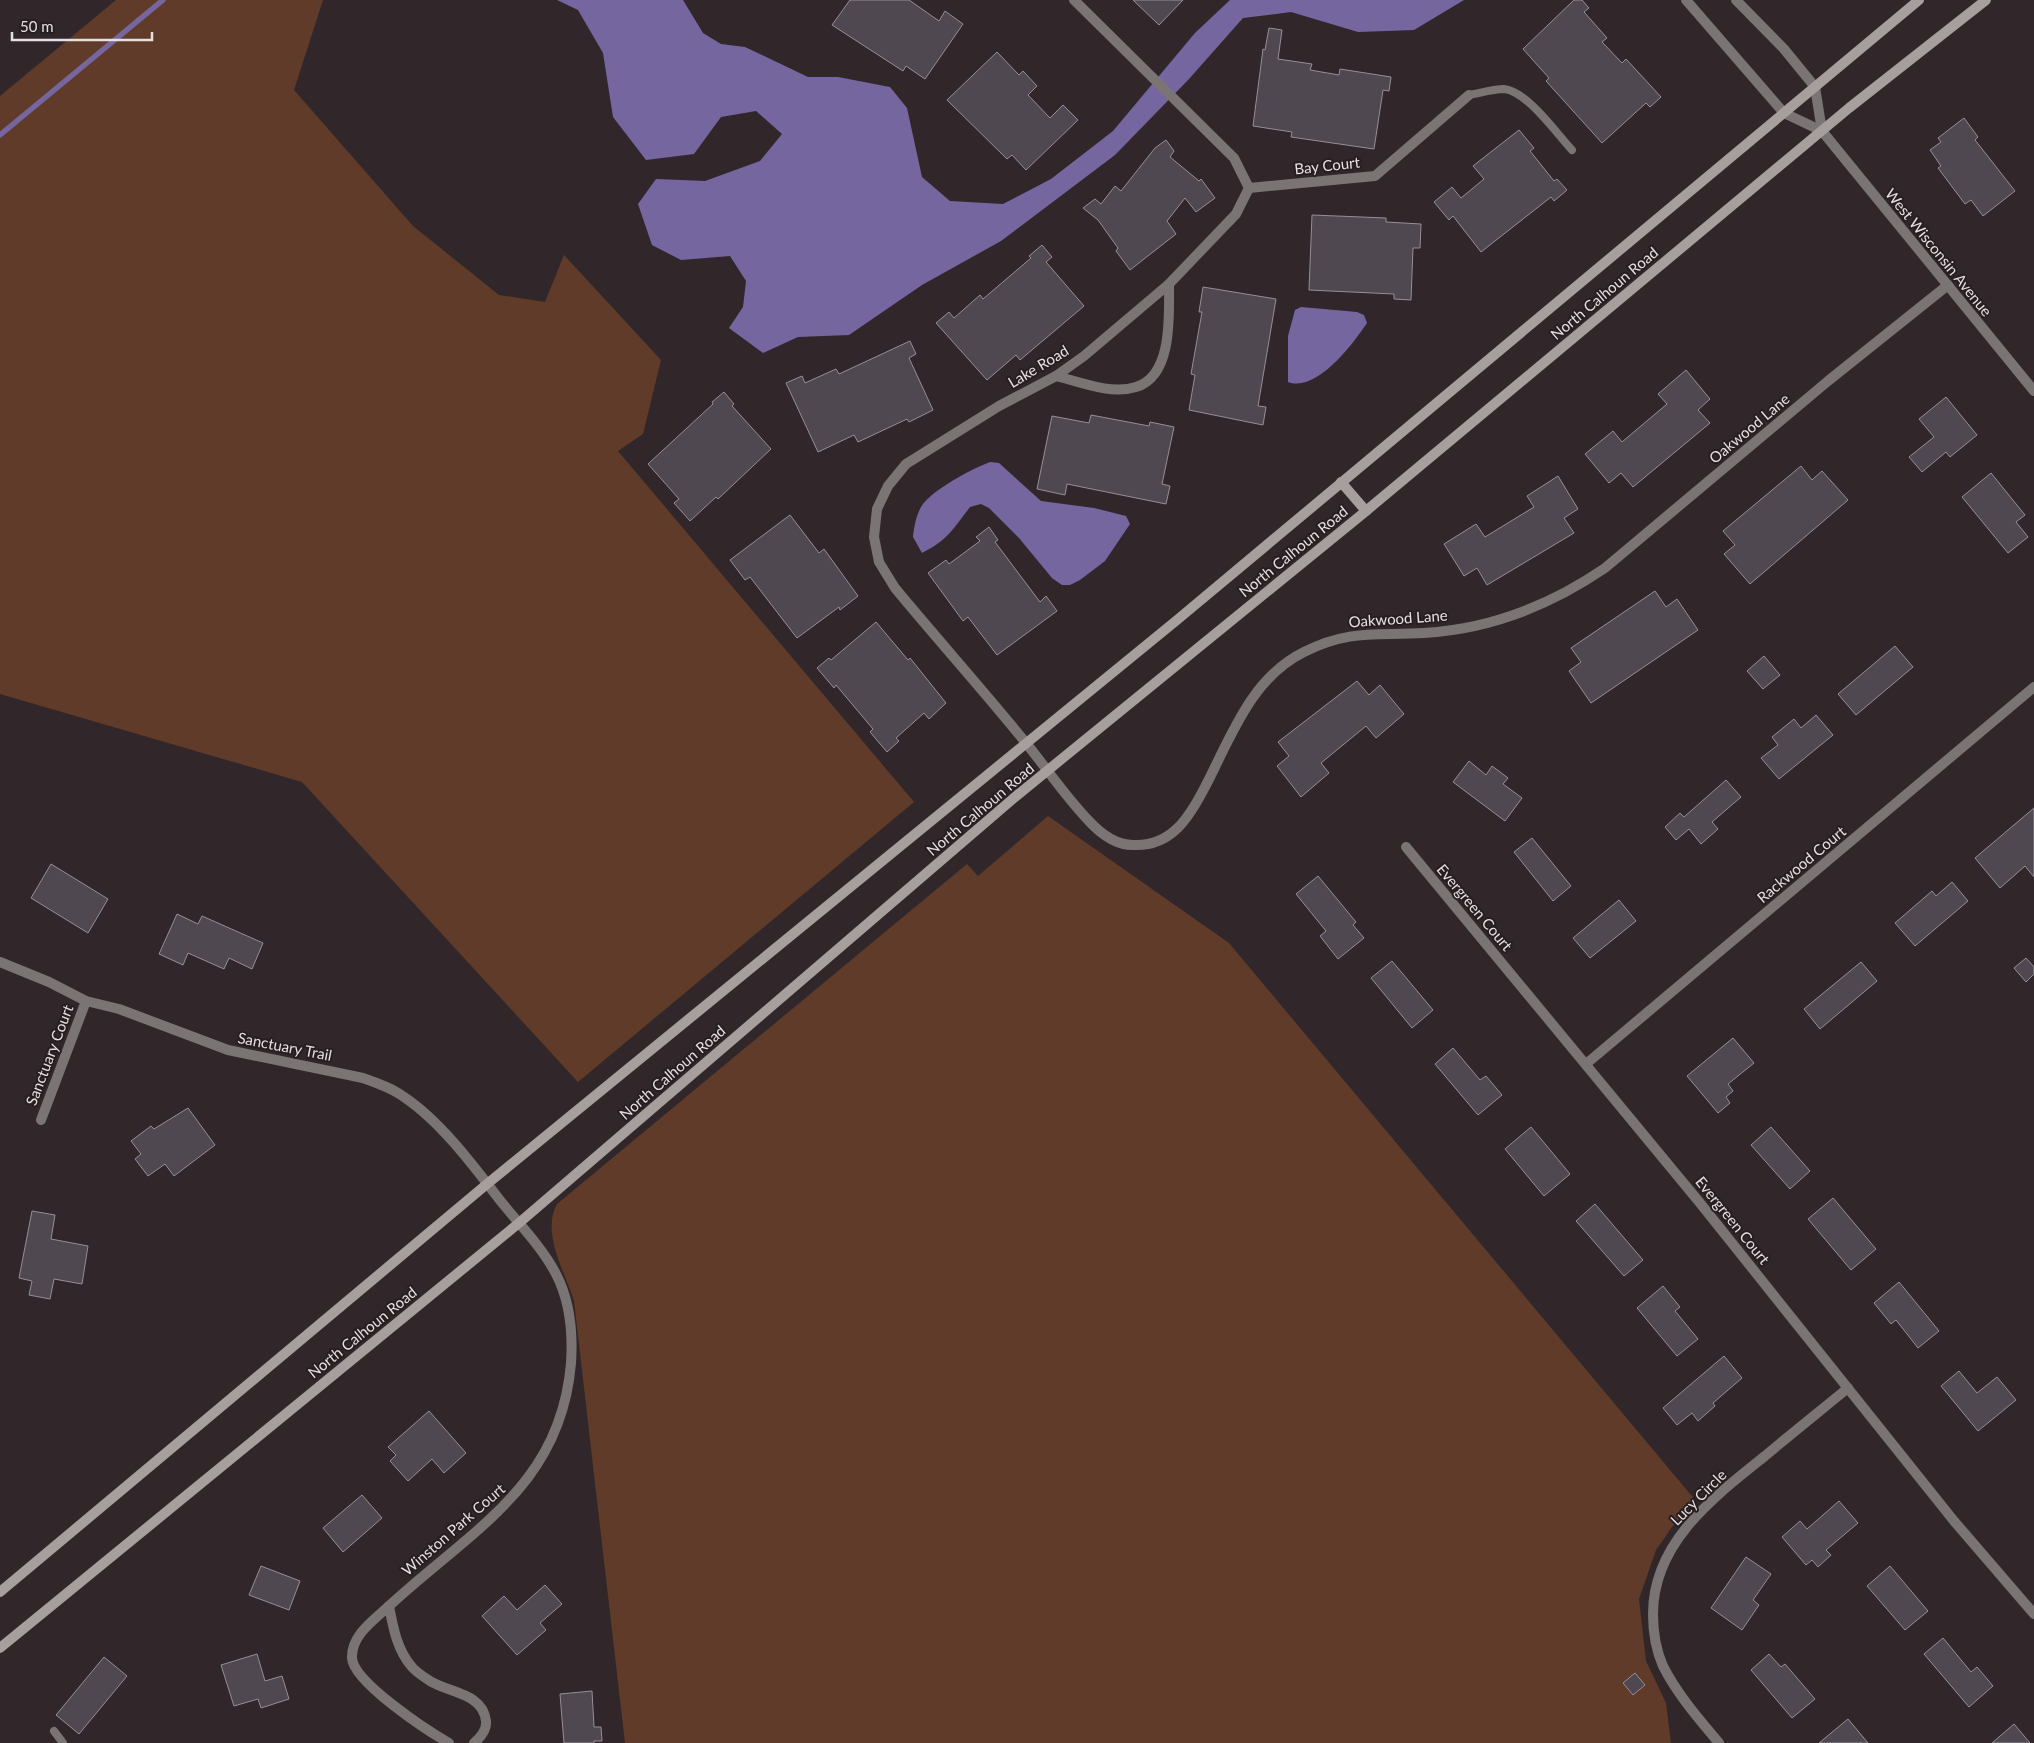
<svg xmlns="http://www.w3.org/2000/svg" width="2034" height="1743" font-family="Lato,sans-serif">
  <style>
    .green { fill: #603b29 }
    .water { fill: #7666a0 }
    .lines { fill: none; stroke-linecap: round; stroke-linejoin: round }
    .stream { stroke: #7666a0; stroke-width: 5.5 }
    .building { fill: #4f4850; stroke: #978e97 }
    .lane { stroke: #7a7474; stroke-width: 8 }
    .street { stroke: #7a7474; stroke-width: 10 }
    .secondary { stroke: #a79e9e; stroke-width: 10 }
    .labels { text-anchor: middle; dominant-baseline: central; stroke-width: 4; stroke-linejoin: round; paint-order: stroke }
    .street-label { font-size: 15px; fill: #e7e0e3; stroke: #271e22 }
  </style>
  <rect width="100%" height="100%" fill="#31272b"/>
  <!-- green -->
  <g class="green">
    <polygon points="116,0 323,0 294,90 413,226 499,295 545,302 564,255 661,360 643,434 618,451 914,802 578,1082 302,782 0,694 0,96"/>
    <path d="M1048 816 1229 943 1696 1501 1672 1527 1656 1550 1639 1599 1646 1661 1666 1703 1671 1743H625L574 1301C565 1272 541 1233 557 1204L967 864 978 876Z"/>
  </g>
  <!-- water -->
  <g class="water">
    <polygon points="557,0 683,0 703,33 721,44 745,47 808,77 838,77 890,87 907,108 922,177 950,201 1003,204 1051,179 1113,131 1195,33 1230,0 1464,0 1414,30 1358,32 1291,12 1243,18 1189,79 1115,155 1001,241 922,285 849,335 798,337 763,353 729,328 743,307 746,281 730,256 681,260 652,245 638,204 656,179 705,181 760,161 782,134 756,111 721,117 694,154 646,160 613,117 603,53 578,10"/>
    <path d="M1301 307 1357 312 1364 315 1367 323C1353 344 1316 393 1288 382V336L1295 310Z"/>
    <path d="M990 462 999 463 1041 501 1094 508 1126 516 1130 524 1105 561 1080 580 1070 585H1062L1052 578 1019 538 989 508 981 504 970 507C953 529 948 540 922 553L913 537C914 527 916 516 921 507 931 490 972 469 990 462Z"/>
  </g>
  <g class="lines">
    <!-- stream -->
    <polyline class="stream" points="0,135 163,0"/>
  </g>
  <!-- building -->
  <g class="building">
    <polygon points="850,0 909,0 939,21 945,11 963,24 925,79 906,66 903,71 832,25"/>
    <polygon points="1133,0 1183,0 1159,25"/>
    <polygon points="1574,0 1582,0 1589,8 1584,12 1607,38 1602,42 1622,63 1626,59 1661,97 1650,107 1646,103 1602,143 1546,81 1549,78 1523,49"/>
    <polygon points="1269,28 1282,30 1278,59 1312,64 1310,70 1339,75 1340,69 1391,77 1389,91 1383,90 1374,149 1291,137 1292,132 1253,126 1263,49 1265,50"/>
    <polygon points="997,52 1019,75 1023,71 1037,86 1028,95 1050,118 1063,105 1078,120 1026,170 1012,155 1007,159 947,100"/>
    <polygon points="1964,118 1978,137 1975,140 2015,191 1983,216 1971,200 1965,204 1938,168 1941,166 1930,150 1941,142 1938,138"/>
    <polygon points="1519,130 1534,148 1530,151 1554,181 1557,179 1567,190 1554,201 1551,197 1481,252 1453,216 1449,220 1434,202 1452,187 1461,198 1484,179 1473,166"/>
    <polygon points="1166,140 1174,151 1170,157 1199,181 1201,179 1215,198 1196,212 1185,198 1167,221 1176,234 1130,270 1116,251 1118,248 1098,220 1083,208 1095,199 1101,204 1115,186 1121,191 1155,148"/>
    <polygon points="1312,215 1386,218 1386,222 1421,224 1420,248 1413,248 1411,300 1394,299 1394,294 1309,290"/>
    <polygon points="1042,245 1052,257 1046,262 1084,306 1020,360 1016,355 987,380 936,323 949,312 954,318 980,295 983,299 1031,258 1029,256"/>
    <polygon points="1203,287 1276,299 1258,406 1266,407 1263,425 1189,410 1195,375 1191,374 1202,312 1199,312"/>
    <polygon points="910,341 916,354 909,358 933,410 909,422 907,419 858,442 854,435 818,452 786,383 802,376 805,383 836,369 839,374"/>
    <polygon points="1686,370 1710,399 1698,410 1710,423 1633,487 1621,473 1609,483 1585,454 1613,431 1622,442 1667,404 1658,394"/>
    <polygon points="724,392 734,404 732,406 771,449 718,499 716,497 690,521 674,503 679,499 648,464 713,404 712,402"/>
    <polygon points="1946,397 1977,435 1950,457 1946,452 1922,472 1909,457 1934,437 1919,419"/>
    <polygon points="1091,415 1149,426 1150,422 1174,427 1162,484 1170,486 1166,504 1067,484 1065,495 1037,489 1052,416 1089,423"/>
    <polygon points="1801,466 1812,480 1822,471 1848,500 1750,584 1724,554 1735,545 1723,531"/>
    <polygon points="1991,473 2025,515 2016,522 2028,537 2008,553 1962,497"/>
    <polygon points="1558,476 1578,509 1564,518 1574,533 1487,585 1477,568 1464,576 1444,544 1476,524 1485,537 1534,507 1527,496"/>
    <polygon points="790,515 819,553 824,549 858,596 840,610 839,607 797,638 750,577 745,580 730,560"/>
    <polygon points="989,527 998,540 995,542 1040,602 1046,596 1057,611 997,655 968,617 963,621 928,573 946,560 949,564 980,541 976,537"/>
    <polygon points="1655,591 1666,607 1677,599 1698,630 1591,703 1569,671 1581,662 1571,648"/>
    <polygon points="876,622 908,660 910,658 946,703 929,719 924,713 896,738 899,741 887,752 870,732 873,729 836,685 834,688 817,668 829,658 831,660"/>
    <polygon points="1895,646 1913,667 1856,715 1838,694"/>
    <polygon points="1764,656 1780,675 1763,689 1747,671"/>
    <polygon points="1357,681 1369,695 1380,685 1404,714 1376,738 1366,726 1321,763 1329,773 1301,797 1277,766 1289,756 1278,742"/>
    <polygon points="1816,715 1833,735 1779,779 1761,758 1778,745 1772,737 1794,719 1801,728"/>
    <polygon points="1469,761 1486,775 1492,766 1508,778 1503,784 1522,798 1505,821 1453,782"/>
    <polygon points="1726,780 1741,797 1712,822 1718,829 1701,844 1689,829 1676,840 1665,827 1680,813 1684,817"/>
    <polygon points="2034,808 2034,877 2025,866 2000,888 1975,858"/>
    <polygon points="1532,838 1571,886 1553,901 1514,852"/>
    <polygon points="51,864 108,899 88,933 31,898"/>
    <polygon points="1318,876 1356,922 1353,925 1364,938 1338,959 1320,936 1326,931 1296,894"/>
    <polygon points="1952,882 1968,901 1915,946 1895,923 1932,891 1936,896"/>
    <polygon points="1619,900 1636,921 1590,958 1573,938"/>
    <polygon points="177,914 198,924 202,916 263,943 252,969 229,958 224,969 188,953 183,965 159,954"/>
    <polygon points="2026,958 2034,967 2034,974 2026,982 2014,968"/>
    <polygon points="1392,961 1433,1010 1412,1028 1371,978"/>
    <polygon points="1861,962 1877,981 1820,1029 1804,1009"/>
    <polygon points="1733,1038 1754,1063 1728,1084 1733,1091 1726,1097 1730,1103 1718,1113 1687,1076"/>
    <polygon points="1453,1048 1480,1080 1486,1076 1502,1095 1478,1115 1435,1064"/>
    <polygon points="188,1108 215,1145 174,1176 165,1164 148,1176 135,1159 141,1154 131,1141 151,1126 154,1129"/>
    <polygon points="1531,1127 1570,1174 1544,1196 1505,1149"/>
    <polygon points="1771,1127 1810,1171 1790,1189 1751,1145"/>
    <polygon points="1833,1198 1876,1249 1851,1270 1808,1219"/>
    <polygon points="1595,1204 1643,1260 1624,1276 1576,1221"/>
    <polygon points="32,1211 55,1215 51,1239 88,1246 82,1284 54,1279 50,1299 29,1295 32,1281 19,1278"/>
    <polygon points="1899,1282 1939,1331 1918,1348 1896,1320 1891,1324 1874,1303"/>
    <polygon points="1663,1286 1680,1307 1675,1311 1698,1339 1677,1356 1637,1308"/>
    <polygon points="1724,1356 1742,1378 1713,1403 1715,1406 1698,1421 1692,1413 1677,1425 1663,1408"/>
    <polygon points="1959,1371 1977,1393 1997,1377 2016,1400 1978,1431 1941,1386"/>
    <polygon points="429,1411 466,1453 444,1473 432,1459 408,1481 390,1461 396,1455 388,1447"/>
    <polygon points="362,1495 382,1518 343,1552 323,1528"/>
    <polygon points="1839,1501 1858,1523 1826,1550 1831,1555 1818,1567 1812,1560 1806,1565 1782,1537 1800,1521 1807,1529"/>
    <polygon points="1746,1557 1771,1574 1753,1600 1759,1605 1742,1630 1711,1608"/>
    <polygon points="261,1566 300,1581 289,1610 249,1595"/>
    <polygon points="1890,1566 1928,1611 1905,1630 1867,1586"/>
    <polygon points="545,1585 562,1604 540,1623 546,1630 517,1655 482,1616 504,1596 517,1610"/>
    <polygon points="1943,1638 1971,1672 1977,1667 1993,1686 1969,1707 1924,1654"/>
    <polygon points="257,1654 265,1681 282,1676 289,1699 261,1708 258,1699 234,1706 221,1665"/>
    <polygon points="1769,1654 1781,1667 1785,1664 1815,1699 1792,1718 1751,1670"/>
    <polygon points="104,1657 127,1676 79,1734 56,1715"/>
    <polygon points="1635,1673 1645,1685 1633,1695 1623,1683"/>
    <polygon points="592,1691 594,1727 601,1727 602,1741 594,1741 594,1743 564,1743 560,1694"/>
    <polygon points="1848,1719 1868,1743 1819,1743"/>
    <polygon points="2014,1724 2030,1743 1992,1743"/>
  </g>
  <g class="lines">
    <!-- lane -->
    <g class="lane">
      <path d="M1469 95C1480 93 1493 89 1504 89 1527 91 1557 134 1572 150"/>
      <polyline points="54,1731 63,1743"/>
    </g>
    <!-- street -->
    <g class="street">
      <path d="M1074 0 1234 158 1249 188 1236 214 1169 284 1084 356 1056 376 999 406 906 464 888 486 877 509 874 537 879 562 895 588C938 640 984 691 1026 743 1047 769 1066 797 1089 821 1100 833 1116 845 1133 845 1172 847 1190 816 1205 787 1231 737 1251 678 1304 652 1350 629 1376 636 1424 633 1490 629 1551 605 1605 568L1828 381 1948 285"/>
      <polyline points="1686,0 1784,113 1822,131 2034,391"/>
      <polyline points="1736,0 1784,49 1815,87 1822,131"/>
      <polyline points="1249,188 1375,176 1469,95"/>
      <path d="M1056 376C1080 382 1111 395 1136 387 1173 376 1169 315 1169 284"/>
      <polyline points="1406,847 1700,1203 1954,1521 2034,1614"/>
      <path d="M0 962 49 982 86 1001 119 1009 228 1050 363 1078C377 1083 392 1088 404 1097 440 1121 473 1165 499 1199 518 1223 542 1247 556 1274 570 1301 573 1333 571 1363 561 1486 471 1530 389 1606"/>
      <polyline points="1586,1064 2034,687"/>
      <polyline points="41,1120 86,1001"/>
      <path d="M449 1743C428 1731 353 1682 352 1658 351 1635 375 1619 389 1606 393 1627 397 1650 412 1667 416 1672 424 1677 430 1681 449 1693 483 1693 486 1721 487 1730 481 1737 474 1743"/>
      <path d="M1719 1743C1699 1719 1677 1694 1663 1666 1656 1650 1653 1631 1653 1614 1653 1542 1714 1497 1765 1456 1792 1433 1820 1411 1848 1388"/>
    </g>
    <!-- secondary -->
    <g class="secondary">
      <polyline points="1341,482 1366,511"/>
      <polyline points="0,1592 487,1184 1177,620 1919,0"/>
      <polyline points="0,1648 519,1223 1015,797 1366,511 1849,108 1986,0"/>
    </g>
  </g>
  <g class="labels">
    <!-- street labels -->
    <g class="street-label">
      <text transform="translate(1327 165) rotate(-6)">Bay Court</text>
      <text transform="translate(1939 252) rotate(51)">West Wisconsin Avenue</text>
      <text transform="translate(1604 293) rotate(-40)">North Calhoun Road</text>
      <text transform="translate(1038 366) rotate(-31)">Lake Road</text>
      <text transform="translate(1749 428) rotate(-40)">Oakwood Lane</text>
      <text transform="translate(1293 551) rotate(-39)">North Calhoun Road</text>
      <text transform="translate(1398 618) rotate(-4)">Oakwood Lane</text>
      <text transform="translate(980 809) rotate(-40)">North Calhoun Road</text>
      <text transform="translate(1801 864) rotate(-40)">Rackwood Court</text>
      <text transform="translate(1475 907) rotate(50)">Evergreen Court</text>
      <text transform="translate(285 1046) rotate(11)">Sanctuary Trail</text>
      <text transform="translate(49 1055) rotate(-69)">Sanctuary Court</text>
      <text transform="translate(672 1072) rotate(-41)">North Calhoun Road</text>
      <text transform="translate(1733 1220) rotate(51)">Evergreen Court</text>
      <text transform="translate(362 1332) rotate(-39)">North Calhoun Road</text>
      <text transform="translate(1698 1497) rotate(-45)">Lucy Circle</text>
      <text transform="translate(453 1529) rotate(-41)">Winston Park Court</text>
    </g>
  </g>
  <!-- scale -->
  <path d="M12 32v8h140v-8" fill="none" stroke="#e7e0e3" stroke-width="2.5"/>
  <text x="20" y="32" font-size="15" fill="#e7e0e3" stroke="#271e22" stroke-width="4" paint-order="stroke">50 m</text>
</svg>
